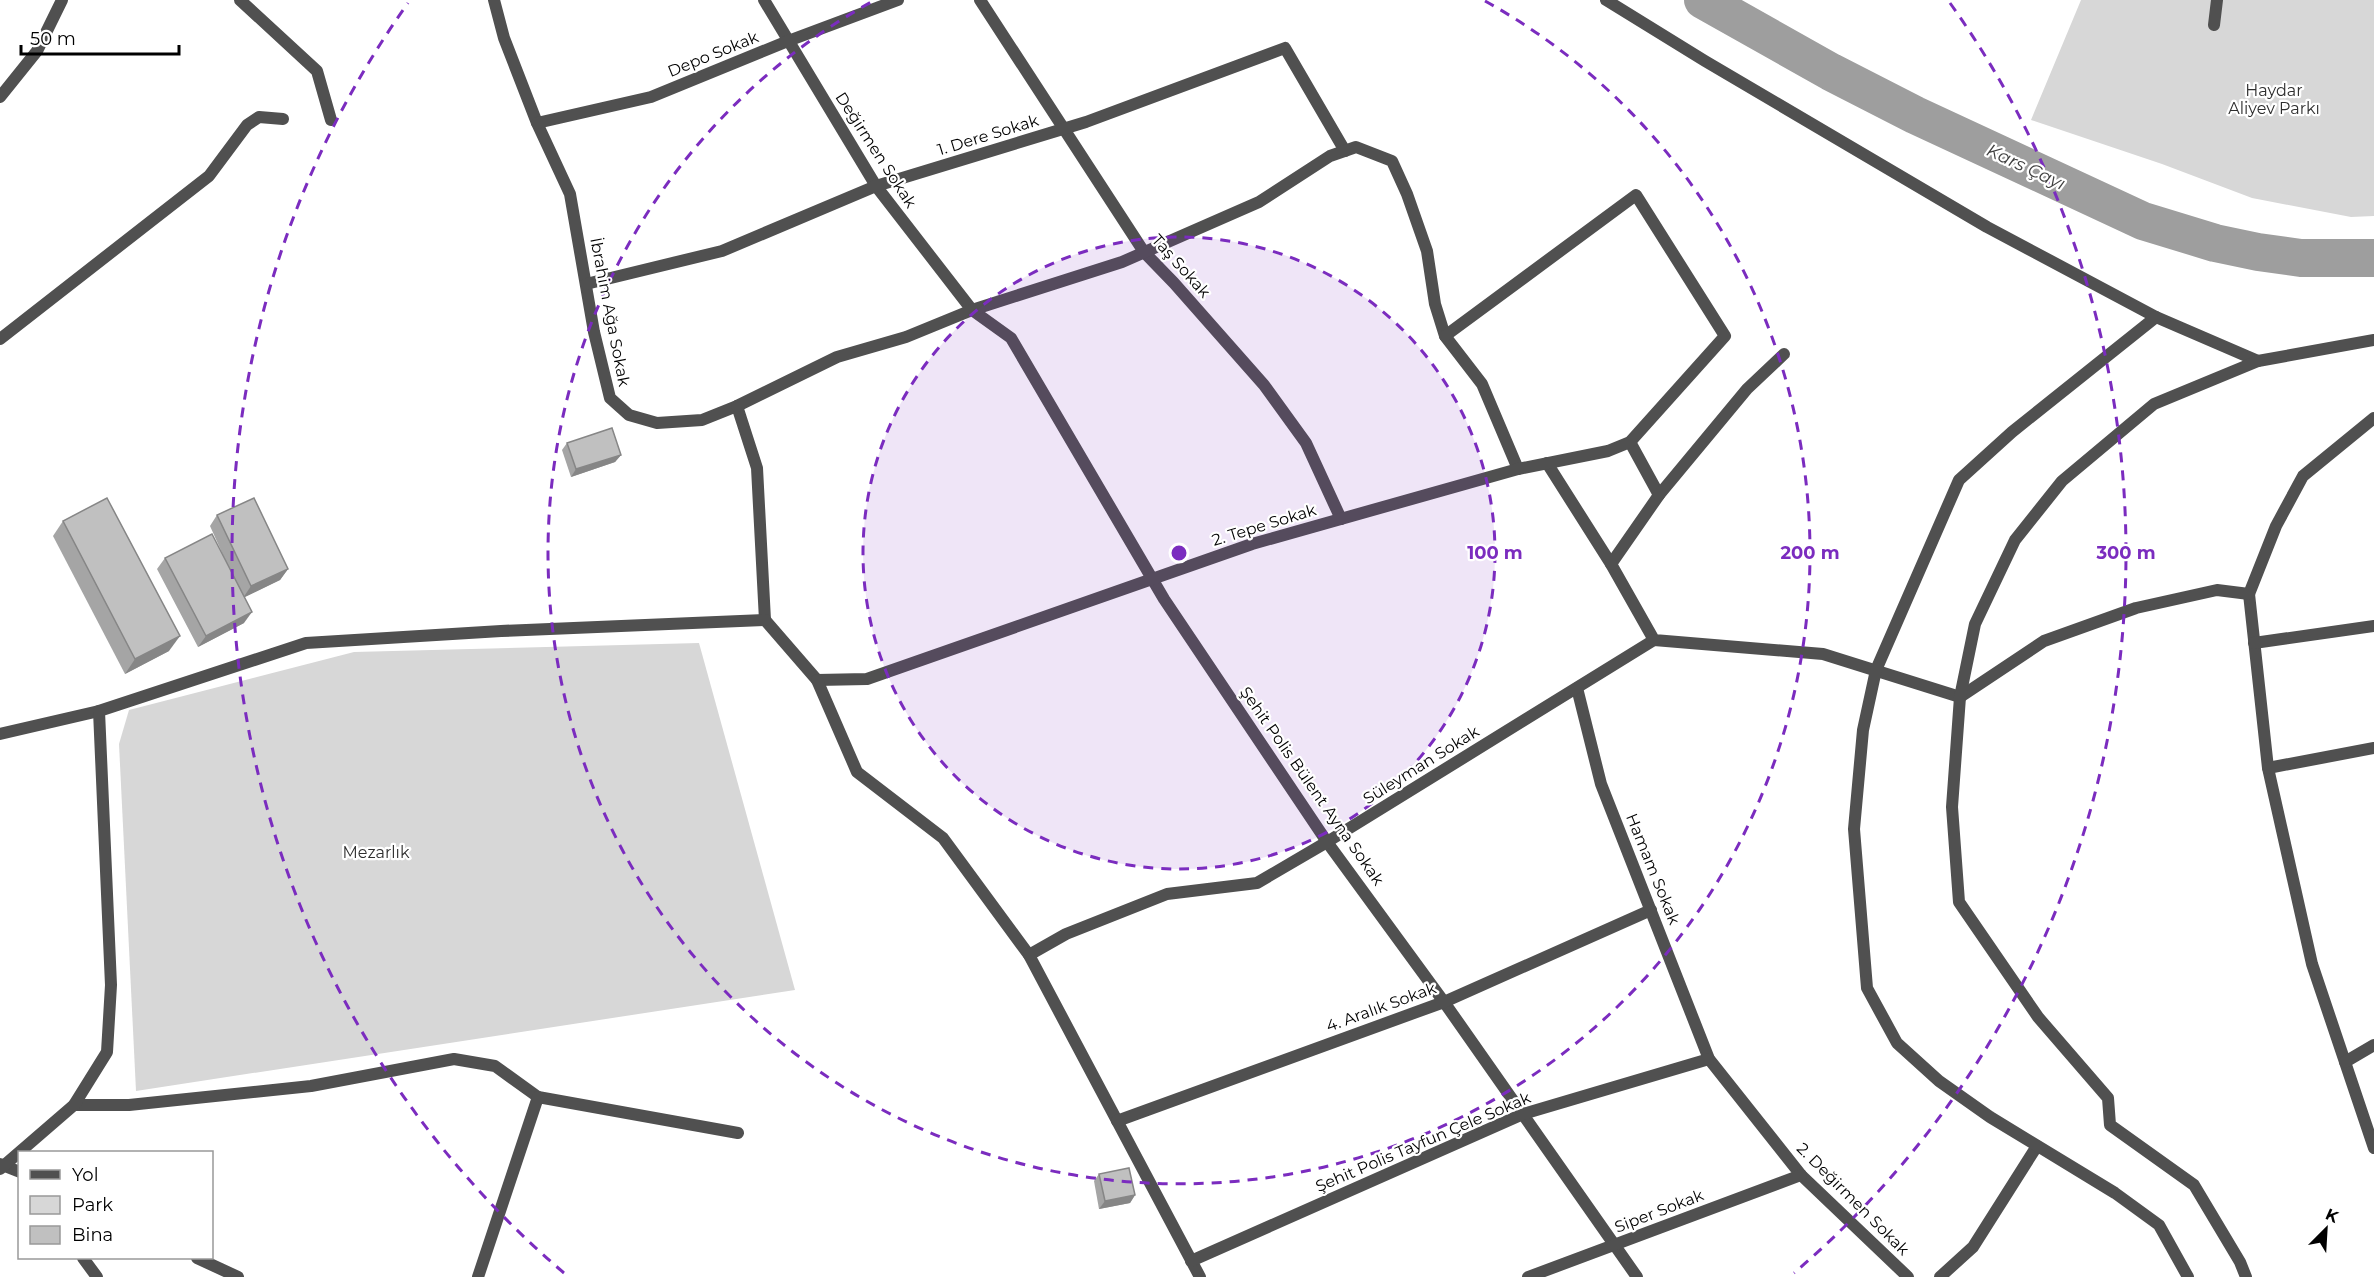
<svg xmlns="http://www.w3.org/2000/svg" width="2374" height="1277" font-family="Montserrat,sans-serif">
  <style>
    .green { fill: #d7d7d7 }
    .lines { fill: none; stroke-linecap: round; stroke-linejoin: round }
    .river { stroke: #9e9e9e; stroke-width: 38 }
    .lane { stroke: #505050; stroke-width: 12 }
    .street { stroke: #505050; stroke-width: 12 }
    .wall { fill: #a5a5a5 }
    .shaded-wall { fill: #868686 }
    .building { fill: #c0c0c0; stroke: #868686; stroke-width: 1.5 }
    .ring { fill: none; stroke: #7b2cbf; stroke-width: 3; stroke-dasharray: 10 8 }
    .labels { text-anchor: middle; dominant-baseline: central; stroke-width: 4.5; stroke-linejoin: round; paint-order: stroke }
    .street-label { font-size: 16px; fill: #000; stroke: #fff }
    .park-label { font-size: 16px; fill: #2e2e2e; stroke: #fff }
    .water-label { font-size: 18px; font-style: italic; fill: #3f3f3f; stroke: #fff }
    .centre { fill: #7b2cbf; stroke: #fff; stroke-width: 3 }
    .ring-label { font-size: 18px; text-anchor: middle; font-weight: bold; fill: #7b2cbf; stroke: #fff; stroke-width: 4.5; stroke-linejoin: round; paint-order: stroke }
  </style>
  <rect width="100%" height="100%" fill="#fff"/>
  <!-- green -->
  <g class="green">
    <polygon points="2081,0 2374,0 2374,216 2351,217 2252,198 2162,164 2031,120"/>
    <polygon points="699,643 795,990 136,1091 119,744 129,710 354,652"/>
  </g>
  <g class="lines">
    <!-- river -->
    <polyline class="river" points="1703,0 1831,72 1915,115 2143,221 2215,243 2258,252 2301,258 2374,258"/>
    <!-- lane -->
    <g class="lane">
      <polyline points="240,0 317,71 331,120"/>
      <polyline points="2214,25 2217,0"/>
      <polyline points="0,339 209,176 247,125 259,117 283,119"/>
    </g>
    <!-- street -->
    <g class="street">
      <polyline points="494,0 504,38 537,123 570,194 594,332 610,398 629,415 657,423 702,420 737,406 757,468 765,620"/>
      <polyline points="764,0 876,186 972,310 1011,338 1164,599 1327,842 1444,1002 1637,1277"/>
      <polyline points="980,0 1144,252 1174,283 1264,385 1306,443 1341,519"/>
      <polyline points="1606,0 1705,61 1987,227 2156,317"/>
      <polyline points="0,97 37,51 62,0"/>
      <polyline points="537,123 651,97 788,41 898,0"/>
      <polyline points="586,284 722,251 876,186 1086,122 1285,48 1345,151"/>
      <polyline points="737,406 837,357 906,337 972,310 1122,262 1259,202 1330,156 1356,147 1392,161 1407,194 1427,251 1435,304 1445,336 1482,384 1518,469"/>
      <polyline points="1630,442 1659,495 1611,564 1654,640 1823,654 1960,697"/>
      <polyline points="1547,463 1611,564"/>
      <polyline points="1659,495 1747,389 1784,354"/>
      <polyline points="2249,594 2268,768 2312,964 2374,1148"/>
      <polyline points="765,620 817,680 867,679 1252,544 1518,469 1608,451 1630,442 1725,336 1636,195 1445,336"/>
      <polyline points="2254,643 2374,626"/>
      <polyline points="817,680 857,772 943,838 1029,955 1200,1277"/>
      <polyline points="1577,688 1601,784 1709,1059 1801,1175 1908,1277"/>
      <polyline points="1960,697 2044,641 2136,608 2217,590 2249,594 2276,526 2303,476 2374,418"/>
      <polyline points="0,734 99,711"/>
      <polyline points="2268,768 2374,748"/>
      <polyline points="1029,955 1066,934 1167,894 1257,883 1327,842 1654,640"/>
      <polyline points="2345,1062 2374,1045"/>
      <polyline points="74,1105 129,1105 311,1086 454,1059 495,1066 538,1097"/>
      <polyline points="1117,1121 1444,1002 1651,910"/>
      <polyline points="0,1164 20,1172"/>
      <polyline points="0,1169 74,1105 107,1052 111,985 99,711 306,643 501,631 765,620"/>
      <polyline points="83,1258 97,1277"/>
      <polyline points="197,1258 238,1277"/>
      <polyline points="1191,1261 1523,1114 1709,1059"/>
      <polyline points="478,1277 538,1097 738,1133"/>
      <polyline points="1528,1277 1801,1175"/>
      <polyline points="1940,1277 1973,1247 2037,1146"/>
      <polyline points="2188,1277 2159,1225 2115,1193 1990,1117 1939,1081 1897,1043 1867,988 1854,829 1863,730 1876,670 1959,480 2012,432 2156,317 2258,361"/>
      <polyline points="2246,1277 2240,1262 2194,1185 2110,1125 2108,1098 2038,1017 1959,902 1952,807 1960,697 1975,624 2015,540 2062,481 2154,404 2258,361 2374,340"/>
    </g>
  </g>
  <!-- wall -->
  <g class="wall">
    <polygon points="567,443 621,455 615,462 571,477 562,450"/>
    <polygon points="217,515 288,569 280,580 244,597 244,623 198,647 157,569 165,558 228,566 210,526"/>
    <polygon points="63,521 169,651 125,674 53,536"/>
    <polygon points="1099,1174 1135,1195 1130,1203 1099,1209 1094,1181"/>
  </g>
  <!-- shaded-wall -->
  <g class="shaded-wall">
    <polygon points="621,455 615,462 571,477 576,469"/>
    <polygon points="288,569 280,580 243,598 251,586"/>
    <polygon points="252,612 244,623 198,647 206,636"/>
    <polygon points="180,636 169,651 125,674 135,659"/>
    <polygon points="1135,1195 1130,1203 1099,1209 1105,1201"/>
  </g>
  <!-- building -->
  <g class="building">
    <polygon points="612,428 621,455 576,469 567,443"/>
    <polygon points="107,498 180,636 135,659 63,521"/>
    <polygon points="254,498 288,569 251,586 217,515"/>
    <polygon points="212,534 252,612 206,636 165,558"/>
    <polygon points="1129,1168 1135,1195 1105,1201 1099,1174"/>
  </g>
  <!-- distance rings -->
  <circle cx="1179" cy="553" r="316" fill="#7b2cbf" fill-opacity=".12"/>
  <g class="ring">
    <circle cx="1179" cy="553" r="316"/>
    <path d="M1485 1A631 631 0 1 1 873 1"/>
    <path d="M564 1273A947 947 0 0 1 408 3M1950 3A947 947 0 0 1 1794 1273"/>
  </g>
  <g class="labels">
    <!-- street labels -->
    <g class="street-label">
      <text transform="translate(713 54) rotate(-22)">Depo Sokak</text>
      <text transform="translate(988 135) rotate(-17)">1. Dere Sokak</text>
      <text transform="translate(876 150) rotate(57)">Değirmen Sokak</text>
      <text transform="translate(1181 266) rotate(48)">Taş Sokak</text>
      <text transform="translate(610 312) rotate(79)">İbrahim Ağa Sokak</text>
      <text transform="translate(1264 525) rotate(-17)">2. Tepe Sokak</text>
      <text transform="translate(1421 765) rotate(-32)">Süleyman Sokak</text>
      <text transform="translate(1312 786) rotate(55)">Şehit Polis Bülent Ayna Sokak</text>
      <text transform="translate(1653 869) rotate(68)">Hamam Sokak</text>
      <text transform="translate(1381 1007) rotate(-20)">4. Aralık Sokak</text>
      <text transform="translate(1423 1142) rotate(-23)">Şehit Polis Tayfun Çele Sokak</text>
      <text transform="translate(1853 1199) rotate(45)">2. Değirmen Sokak</text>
      <text transform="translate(1659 1211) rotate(-21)">Siper Sokak</text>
    </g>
    <!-- park labels -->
    <g class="park-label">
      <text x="2274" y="90">Haydar<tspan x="2274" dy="18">Aliyev Parkı</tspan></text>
      <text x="376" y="852">Mezarlık</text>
    </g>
    <!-- water labels -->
    <g class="water-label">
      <text transform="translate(2026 167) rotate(25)">Kars Çayı</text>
    </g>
  </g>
  <circle cx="1179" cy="553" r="9" class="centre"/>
  <g class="ring-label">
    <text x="1495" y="559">100 m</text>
    <text x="1810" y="559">200 m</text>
    <text x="2126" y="559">300 m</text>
  </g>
  <!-- legend -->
  <rect x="18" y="1151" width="195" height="108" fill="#ffffff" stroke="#999999" stroke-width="1.5"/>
  <rect x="30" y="1170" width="30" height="9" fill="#505050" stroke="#999999" stroke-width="1.5"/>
  <text x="72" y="1181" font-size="18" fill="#000000">Yol</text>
  <rect x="30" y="1196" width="30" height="18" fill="#d7d7d7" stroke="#999999" stroke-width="1.5"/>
  <text x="72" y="1211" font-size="18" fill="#000000">Park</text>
  <rect x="30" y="1226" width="30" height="18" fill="#c0c0c0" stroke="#999999" stroke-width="1.5"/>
  <text x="72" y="1241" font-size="18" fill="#000000">Bina</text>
  <!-- north arrow -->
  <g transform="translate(2326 1229) rotate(24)" stroke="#ffffff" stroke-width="4.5" paint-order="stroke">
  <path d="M0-4.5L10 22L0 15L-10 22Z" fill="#000000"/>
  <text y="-9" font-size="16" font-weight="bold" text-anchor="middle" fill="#000000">K</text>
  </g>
  <!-- scale -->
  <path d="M21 45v9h158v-9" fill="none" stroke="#000000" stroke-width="3"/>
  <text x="30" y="45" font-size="18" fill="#000000" stroke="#ffffff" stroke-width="4.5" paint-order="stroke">50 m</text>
</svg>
